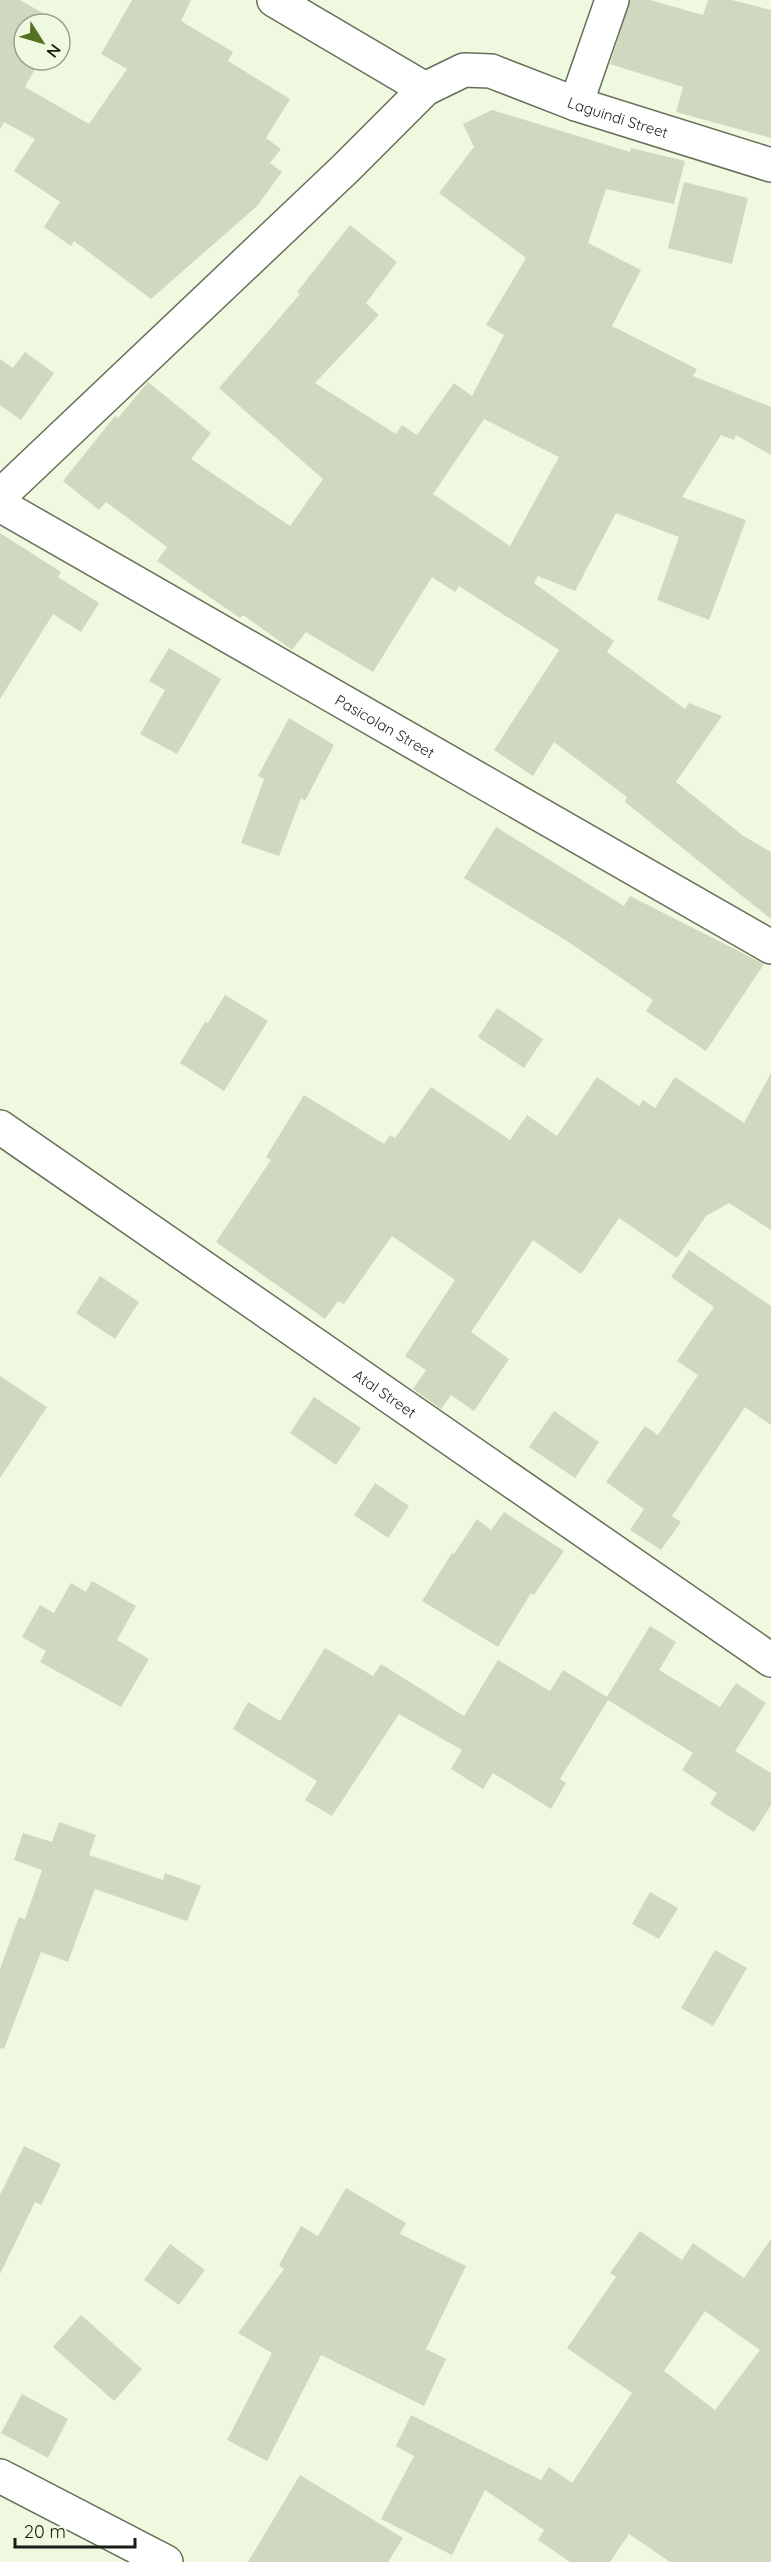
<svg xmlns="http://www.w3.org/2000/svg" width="771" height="2562" font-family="Quicksand,sans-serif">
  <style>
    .building { fill: #ced9c0; fill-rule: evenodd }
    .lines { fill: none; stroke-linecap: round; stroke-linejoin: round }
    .street-casing { stroke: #666f59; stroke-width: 36 }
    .street { stroke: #fff; stroke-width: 33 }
    .labels { text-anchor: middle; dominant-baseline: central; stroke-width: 4.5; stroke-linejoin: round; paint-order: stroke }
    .street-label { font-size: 15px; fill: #191c13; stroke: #eef9e0 }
  </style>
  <rect width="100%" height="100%" fill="#eef9e0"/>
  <!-- building -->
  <g class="building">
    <polygon points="0,0 20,0 62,24 60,27 60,24 24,24 24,60 40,60 25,87 89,124 127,69 101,54 132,0 191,0 181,21 233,52 228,61 290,99 266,138 281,149 270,163 282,172 257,206 151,299 74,241 71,246 44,227 60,202 14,171 35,139 4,122 0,129"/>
    <polygon points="630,0 650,0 703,15 708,0 732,0 771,10 771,138 676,112 683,87 610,64"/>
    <path d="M492 110 630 152 631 148 685 161 674 204 606 189 588 243 641 270 612 326 697 369 693 376 771 407V455L736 435 734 440 721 435 682 497 746 520 709 620 657 600 679 537 616 513 575 591 538 576 534 583 614 641 607 652 685 709 689 703 722 716 676 782 742 835 771 852V919L625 802 627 797 554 742 533 776 494 750 559 650 459 586 455 592 432 577 373 672 306 632 292 650 243 615 240 618 157 561 167 547 106 502 99 510 63 481 115 416 118 418 148 382 211 433 191 459 290 526 323 479 219 388 300 294 297 292 350 225 397 262 366 303 379 315 315 383 396 434 402 425 417 435 454 383 472 396 504 335 486 325 526 258 439 193 474 147 463 124ZM484 419 559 457 510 546 433 494Z"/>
    <polygon points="684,182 748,198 732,264 668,248"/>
    <polygon points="25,352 54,373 21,420 0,405 0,359 13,368"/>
    <polygon points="0,533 61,572 58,577 99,603 81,632 53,614 0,699"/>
    <polygon points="169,648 221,679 177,754 140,734 165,690 149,681"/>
    <polygon points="289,718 334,745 305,801 301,798 279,856 241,843 264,779 258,776"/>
    <polygon points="496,827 624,906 630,896 764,964 706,1051 646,1011 653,1000 567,941 464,878"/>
    <polygon points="225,995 268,1021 224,1091 180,1063 205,1022 208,1023"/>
    <polygon points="497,1008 543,1039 524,1068 478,1037"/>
    <polygon points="771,1073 771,1230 729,1203 706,1216 677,1258 619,1218 581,1274 533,1240 471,1332 509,1359 474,1411 451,1395 441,1409 413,1389 426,1370 405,1356 455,1280 392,1236 344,1304 338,1301 325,1319 216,1242 271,1160 266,1157 304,1095 384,1144 390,1135 395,1138 431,1087 510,1140 527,1115 557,1136 597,1077 639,1106 643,1100 655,1108 675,1077 744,1123"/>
    <polygon points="689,1250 771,1306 771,1425 745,1407 672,1516 681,1522 661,1550 630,1530 644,1509 606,1482 645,1426 658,1435 698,1375 677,1361 714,1307 671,1277"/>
    <polygon points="100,1276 139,1302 115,1339 76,1313"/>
    <polygon points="0,1376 47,1407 0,1478"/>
    <polygon points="314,1397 361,1428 336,1465 290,1433"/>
    <polygon points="554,1411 599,1442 575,1478 529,1447"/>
    <polygon points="375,1483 409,1506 388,1538 354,1515"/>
    <polygon points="504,1512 564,1551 534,1595 531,1593 498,1647 422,1601 452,1553 454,1554 477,1519 491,1530"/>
    <polygon points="92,1581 136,1606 117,1640 149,1659 121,1707 40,1662 46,1651 22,1637 40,1605 54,1613 71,1583 86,1592"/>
    <polygon points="650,1626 676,1642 659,1670 720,1707 736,1683 766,1703 735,1751 771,1773 771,1805 754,1832 710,1804 717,1793 682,1770 693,1753 608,1700 560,1779 566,1783 551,1809 493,1773 483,1789 451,1769 462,1750 399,1714 332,1816 305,1800 317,1781 233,1729 248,1702 280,1721 325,1648 373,1676 381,1664 464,1716 498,1660 550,1691 563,1670 607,1697"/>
    <polygon points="59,1822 96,1835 89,1855 163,1880 165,1873 201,1886 187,1921 95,1889 68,1962 41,1952 4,2049 0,2048 0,1969 19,1917 25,1919 42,1870 14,1860 23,1833 52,1842"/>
    <polygon points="650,1892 678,1908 659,1939 632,1924"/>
    <polygon points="715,1950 747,1968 713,2026 681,2008"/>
    <polygon points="24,2146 61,2164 41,2205 35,2202 0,2274 0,2195"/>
    <polygon points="346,2188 406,2223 400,2234 466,2266 426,2349 446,2359 424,2406 321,2355 267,2461 227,2440 272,2353 238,2333 284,2269 279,2265 301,2226 318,2236"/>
    <path d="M640 2231 682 2260 693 2243 744 2278 771 2239V2562H670L629 2534 610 2562H570L538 2540 544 2530 485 2490 452 2555 381 2519 414 2456 396 2446 411 2415 541 2480 549 2467 572 2483 632 2393 567 2348 616 2277 610 2273ZM705 2311 760 2350 715 2410 664 2371Z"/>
    <polygon points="170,2244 205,2270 179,2305 144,2280"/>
    <polygon points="81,2315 142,2369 114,2401 53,2347"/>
    <polygon points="22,2394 68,2419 48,2458 1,2433"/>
    <polygon points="300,2475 403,2538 388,2562 248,2562"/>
  </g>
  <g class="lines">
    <!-- street casing -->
    <g class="street-casing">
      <g id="street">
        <polyline points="274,0 425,89"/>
        <polyline points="576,104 612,0"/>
        <path id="s1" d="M0 496 346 168 425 89 464 70 491 71 576 104 771 165"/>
        <path id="s2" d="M0 505 771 947"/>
        <path id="s3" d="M0 1127 771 1660"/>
        <polyline points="0,2476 166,2562"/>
      </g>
    </g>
    <!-- street -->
    <use href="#street" class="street"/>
  </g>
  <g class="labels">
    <!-- street labels -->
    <g class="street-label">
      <text stroke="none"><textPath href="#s1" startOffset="794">Laguindi Street</textPath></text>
      <text stroke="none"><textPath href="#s2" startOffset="444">Pasicolan Street</textPath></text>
      <text stroke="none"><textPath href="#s3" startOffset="468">Atal Street</textPath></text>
    </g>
  </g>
  <!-- north arrow -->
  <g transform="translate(42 42) rotate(127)"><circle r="28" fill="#eef9e0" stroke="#99a18e" stroke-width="1.5"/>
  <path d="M0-4.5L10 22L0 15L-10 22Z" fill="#567021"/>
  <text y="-9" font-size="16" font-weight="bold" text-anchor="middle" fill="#191c13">N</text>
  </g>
  <!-- scale -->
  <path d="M15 2538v9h120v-9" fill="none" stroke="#191c13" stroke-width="3"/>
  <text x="24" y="2538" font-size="18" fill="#191c13" stroke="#eef9e0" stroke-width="4.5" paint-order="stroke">20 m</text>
</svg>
